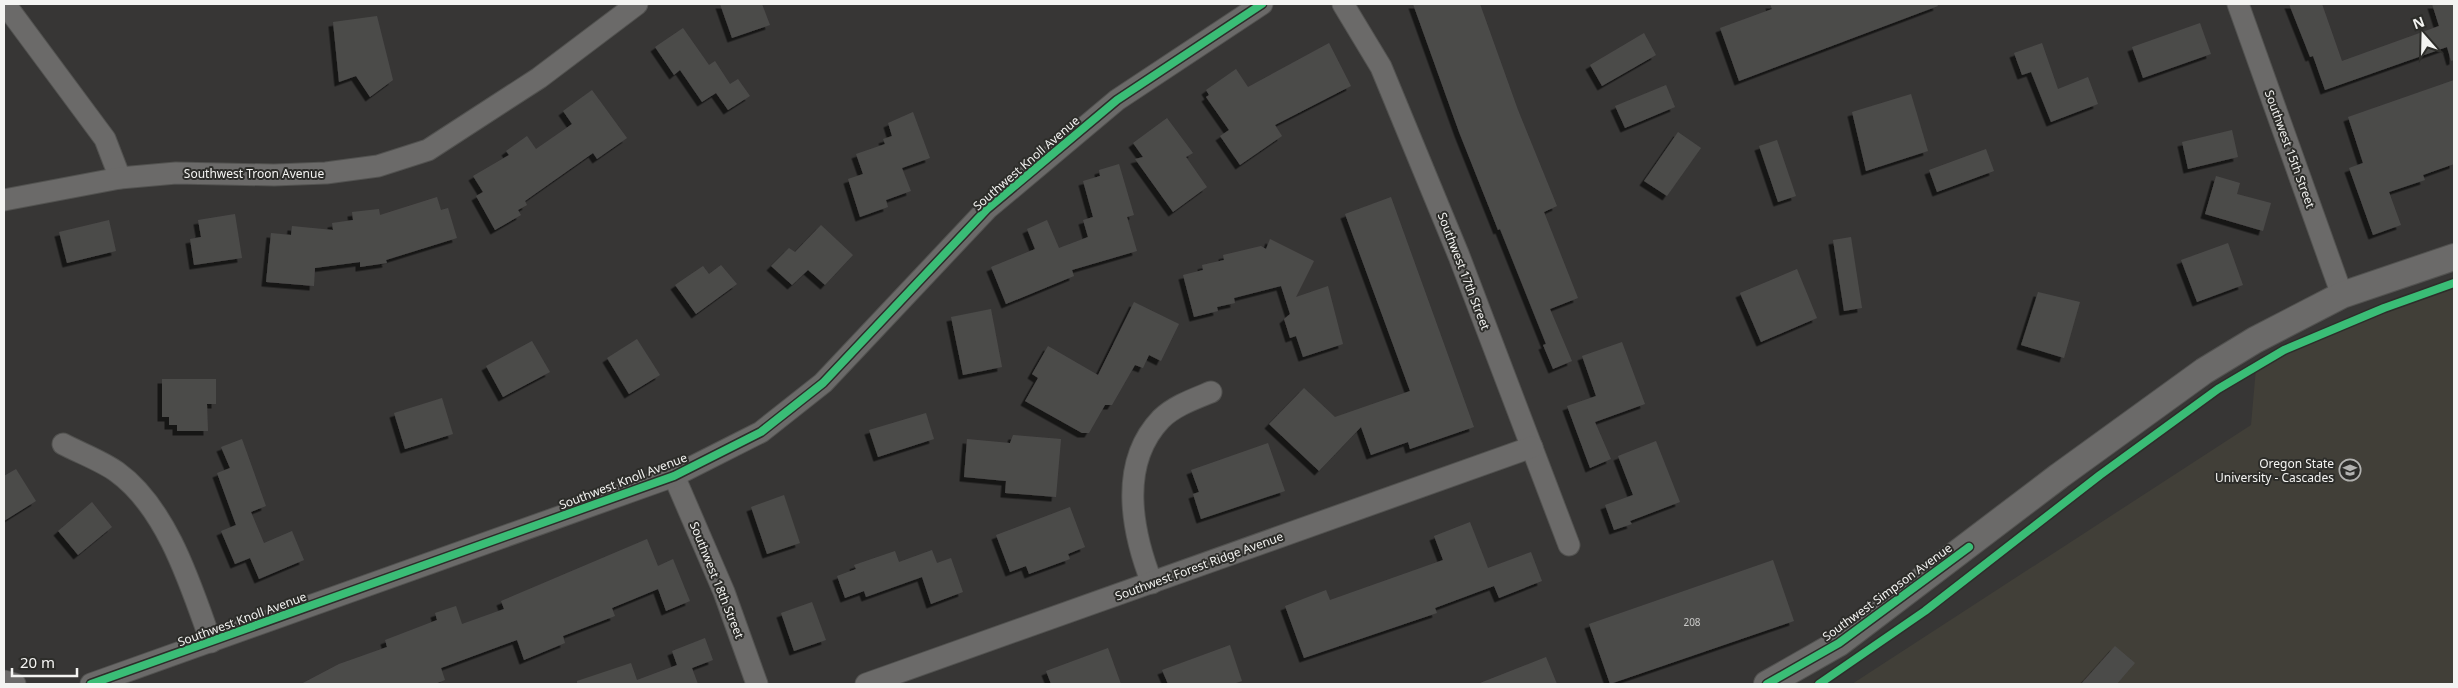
<svg xmlns="http://www.w3.org/2000/svg" width="2458" height="688" font-family="'Noto Sans',sans-serif">
  <style>
    .built { fill: #413f38 }
    .building { fill: #4c4b4a; filter: url(#shadow) }
    .lines { fill: none; stroke-linecap: round; stroke-linejoin: round }
    .minor-casing { stroke: #525250; stroke-width: 23 }
    .tertiary-casing { stroke: #525250; stroke-width: 28 }
    .minor { stroke: #6b6a69; stroke-width: 21 }
    .tertiary { stroke: #6b6a69; stroke-width: 26 }
    .cycleway-casing { stroke: #2d2d2a; stroke-width: 11 }
    .cycleway { stroke: #3abd76; stroke-width: 8 }
    .labels { text-anchor: middle; dominant-baseline: central; stroke-width: 4; stroke-linejoin: round; paint-order: stroke }
    .number-label { font-size: 10px; fill: #cacac8 }
    .street-label { font-size: 12px; fill: #f4f4f2; stroke: #2d2d2a }
    .poi-label { font-size: 12px; fill: #f4f4f2; stroke: #2d2d2a; text-anchor: end }
  </style>
  <defs>
    <filter id="shadow"><feDropShadow dx="-4.5" dy="4.5" stdDeviation="0" flood-color="#0009"/></filter>
  </defs>
  <rect width="100%" height="100%" fill="#373635"/>
  <!-- built -->
  <polygon class="built" points="2454,284 2454,684 1852,684 2251,425 2256,368 2373,311"/>
  <!-- building -->
  <g class="building">
    <polygon points="720,4 762,4 770,25 732,38"/>
    <polygon points="1413,4 1480,4 1518,110 1557,206 1544,212 1578,298 1550,309 1572,361 1553,369 1543,345 1546,344 1500,229 1498,230 1459,132"/>
    <polygon points="1770,4 1937,4 1938,6 1739,81 1720,28 1772,9"/>
    <polygon points="2289,4 2322,4 2342,61 2439,26 2432,4 2454,4 2454,60 2451,61 2447,47 2325,90 2313,56 2310,57"/>
    <polygon points="377,16 393,80 370,97 356,76 339,82 333,22"/>
    <polygon points="2200,23 2211,54 2143,78 2132,47"/>
    <polygon points="683,28 709,65 715,61 730,84 738,79 750,96 728,110 716,93 702,102 680,70 674,75 655,47"/>
    <polygon points="1644,33 1656,55 1602,86 1590,65"/>
    <polygon points="1329,43 1351,86 1275,125 1282,136 1240,165 1220,136 1229,130 1206,97 1209,95 1206,90 1236,69 1248,87"/>
    <polygon points="2042,43 2058,89 2088,77 2098,104 2051,122 2031,72 2022,75 2014,53"/>
    <polygon points="2454,80 2454,164 2423,175 2425,180 2389,192 2401,225 2373,235 2349,168 2363,163 2348,117"/>
    <polygon points="1666,85 1675,107 1625,128 1615,106"/>
    <polygon points="592,90 627,138 597,159 593,153 525,201 527,205 518,210 521,215 495,230 476,196 483,192 473,176 509,155 506,151 527,136 536,149 572,124 563,111"/>
    <polygon points="1911,94 1928,151 1866,171 1852,112"/>
    <polygon points="913,112 930,158 902,168 911,191 886,200 888,207 860,217 848,179 863,174 856,154 885,144 883,139 892,136 888,123"/>
    <polygon points="1167,118 1193,153 1186,157 1207,187 1173,212 1135,159 1143,157 1133,143"/>
    <polygon points="2232,130 2238,157 2188,169 2182,142"/>
    <polygon points="1678,132 1701,148 1667,196 1644,181"/>
    <polygon points="1777,140 1796,196 1778,202 1759,146"/>
    <polygon points="1986,149 1994,171 1937,192 1929,170"/>
    <polygon points="1119,164 1134,215 1127,217 1137,251 1072,270 1074,276 1006,304 991,267 1035,249 1027,229 1047,220 1059,248 1088,237 1083,220 1093,217 1083,181 1100,176 1099,170"/>
    <polygon points="2216,176 2240,183 2237,194 2271,203 2263,231 2205,214"/>
    <polygon points="437,197 441,210 448,208 457,238 386,260 387,263 360,267 360,262 315,268 314,286 266,282 271,233 291,235 292,226 333,230 332,223 353,220 352,212 379,209 380,215"/>
    <polygon points="1391,197 1474,427 1410,449 1408,442 1371,455 1361,427 1319,471 1269,424 1304,388 1335,417 1410,391 1345,214"/>
    <polygon points="235,214 242,258 194,265 190,239 201,237 198,220"/>
    <polygon points="109,220 116,251 67,263 59,232"/>
    <polygon points="821,225 853,255 825,285 808,270 792,285 771,266 789,248 795,252"/>
    <polygon points="1851,237 1862,308 1844,311 1833,240"/>
    <polygon points="1270,239 1314,261 1296,297 1328,286 1343,344 1303,357 1296,336 1290,338 1284,319 1290,314 1281,286 1234,298 1235,303 1217,307 1218,311 1194,317 1183,275 1203,270 1202,265 1224,260 1223,255 1261,246 1266,249"/>
    <polygon points="2228,243 2243,285 2197,302 2181,260"/>
    <polygon points="721,265 737,284 696,314 675,285 703,266 709,274"/>
    <polygon points="1797,269 1817,318 1761,342 1740,293"/>
    <polygon points="2038,292 2080,302 2064,358 2021,345"/>
    <polygon points="1134,302 1179,324 1161,361 1149,355 1143,368 1135,365 1112,405 1105,405 1089,433 1082,433 1025,401 1038,378 1032,374 1048,346 1098,375"/>
    <polygon points="991,309 1002,367 963,375 951,317"/>
    <polygon points="637,339 660,375 629,394 607,358"/>
    <polygon points="532,341 550,372 503,397 486,366"/>
    <polygon points="1622,342 1645,404 1595,422 1611,459 1590,468 1567,406 1596,396 1582,356"/>
    <polygon points="162,379 216,379 216,404 207,404 208,431 177,431 177,425 169,425 169,417 162,417"/>
    <polygon points="442,398 453,434 405,449 394,413"/>
    <polygon points="926,413 934,439 878,457 869,430"/>
    <polygon points="1013,435 1061,439 1056,497 1005,493 1006,481 964,477 967,439 1010,443"/>
    <polygon points="242,439 266,506 251,512 264,543 292,531 304,560 259,579 250,558 235,564 221,531 236,525 217,473 230,468 221,447"/>
    <polygon points="1656,441 1680,502 1630,521 1632,524 1614,530 1605,505 1633,495 1618,456"/>
    <polygon points="1268,443 1285,491 1201,519 1193,494 1199,492 1191,470"/>
    <polygon points="16,469 36,501 4,521 4,476"/>
    <polygon points="784,495 800,543 767,554 751,507"/>
    <polygon points="92,502 112,527 78,555 58,531"/>
    <polygon points="1070,507 1085,547 1068,554 1070,559 1029,574 1026,566 1010,572 996,535"/>
    <polygon points="1470,522 1488,568 1531,552 1542,581 1499,598 1494,586 1435,608 1437,613 1304,658 1285,606 1326,590 1330,600 1443,560 1434,536"/>
    <polygon points="647,539 658,566 673,559 690,601 666,611 658,589 612,608 615,616 563,636 565,643 524,660 517,640 441,668 445,680 435,684 301,684 339,664 387,647 385,640 437,620 435,613 456,606 462,624 504,609 501,601"/>
    <polygon points="932,550 937,563 951,558 963,592 931,604 922,577 866,597 864,591 845,598 837,576 856,569 854,565 895,551 899,562"/>
    <polygon points="1773,560 1794,621 1610,684 1589,624"/>
    <polygon points="812,602 826,640 794,651 781,613"/>
    <polygon points="705,638 713,660 692,668 698,684 577,684 577,681 631,663 637,680 677,665 672,651"/>
    <polygon points="1230,645 1242,681 1233,684 1168,684 1162,670"/>
    <polygon points="2115,646 2135,663 2117,684 2081,684"/>
    <polygon points="1108,648 1121,684 1051,684 1046,671"/>
    <polygon points="1546,657 1557,684 1480,684 1480,683"/>
  </g>
  <g class="lines">
    <!-- minor casing -->
    <g class="minor-casing">
      <g id="minor">
        <polyline points="5,4 105,139 120,178"/>
        <polyline points="1343,4 1381,67 1459,256 1569,545"/>
        <polyline points="2238,4 2342,295"/>
        <polyline points="4,200 120,178 176,173 274,175 326,173 378,166 428,150 539,78 637,4"/>
        <path d="M63 444C80 453 102 461 117 472 167 508 191 586 211 642"/>
        <polyline points="674,476 724,592 757,684"/>
        <path d="M1152 583C1132 532 1118 464 1161 419 1174 406 1194 399 1211 392"/>
        <polyline points="4,681 15,684"/>
        <polyline points="91,684 674,476 761,432 823,383 987,209 1117,100 1262,4"/>
        <polyline points="866,684 1532,447"/>
      </g>
    </g>
    <!-- tertiary casing -->
    <g class="tertiary-casing">
      <polyline id="tertiary" points="1767,684 1839,643 2059,476 2204,371 2255,340 2342,295 2454,257"/>
    </g>
    <!-- minor -->
    <use href="#minor" class="minor"/>
    <!-- tertiary -->
    <use href="#tertiary" class="tertiary"/>
    <!-- cycleway casing -->
    <g class="cycleway-casing">
      <g id="cycleway">
        <polyline points="91,684 674,476 761,432 823,383 987,209 1117,100 1262,4"/>
        <polyline points="1767,684 1839,643 1969,547"/>
        <polyline points="1819,684 1925,611 2100,475 2218,389 2284,350 2384,308 2454,283"/>
      </g>
    </g>
    <!-- cycleway -->
    <use href="#cycleway" class="cycleway"/>
  </g>
  <!-- icons -->
  <defs>
    <g id="university-ring" transform="scale(1.125)"><circle r="9.5" fill="#2d2d2a" stroke="#b2b2b0" stroke-width="1.5"/><path d="M0-5L7-2L0 1L-7-2ZM-4 1L0 2.5L4 1V4Q0 6-4 4Z" fill="#b2b2b0"/></g>
  </defs>
  <g fill-rule="evenodd">
    <use href="#university-ring" x="2350" y="470"/>
  </g>
  <g class="labels">
    <!-- number labels -->
    <g class="number-label">
      <text x="1692" y="622">208</text>
    </g>
    <!-- street labels -->
    <g class="street-label">
      <text transform="translate(2290 149) rotate(70)">Southwest 15th Street</text>
      <text transform="translate(1026 163) rotate(-41)">Southwest Knoll Avenue</text>
      <text x="254" y="173">Southwest Troon Avenue</text>
      <text transform="translate(1464 271) rotate(69)">Southwest 17th Street</text>
      <text transform="translate(623 481) rotate(-21)">Southwest Knoll Avenue</text>
      <text transform="translate(1199 566) rotate(-20)">Southwest Forest Ridge Avenue</text>
      <text transform="translate(717 580) rotate(68)">Southwest 18th Street</text>
      <text transform="translate(1887 592) rotate(-36)">Southwest Simpson Avenue</text>
      <text transform="translate(242 619) rotate(-20)">Southwest Knoll Avenue</text>
    </g>
    <!-- poi labels -->
    <g class="poi-label">
      <text x="2334" y="463">Oregon State<tspan x="2334" dy="14">University - Cascades</tspan></text>
    </g>
  </g>
  <!-- border -->
  <rect width="2458" height="688" fill="none" stroke="#f4f4f2" stroke-width="10"/>
  <!-- north arrow -->
  <g transform="translate(2423 35) rotate(340)" stroke="#2d2d2a" stroke-width="4" paint-order="stroke">
  <path d="M0-4L9 19L0 12L-9 19Z" fill="#f4f4f2"/>
  <text y="-8" font-size="14" font-weight="bold" text-anchor="middle" fill="#f4f4f2">N</text>
  </g>
  <!-- scale -->
  <path d="M12 668v8h65v-8" fill="none" stroke="#f4f4f2" stroke-width="2.5"/>
  <text x="20" y="668" font-size="15" fill="#f4f4f2" stroke="#2d2d2a" stroke-width="4" paint-order="stroke">20 m</text>
</svg>
